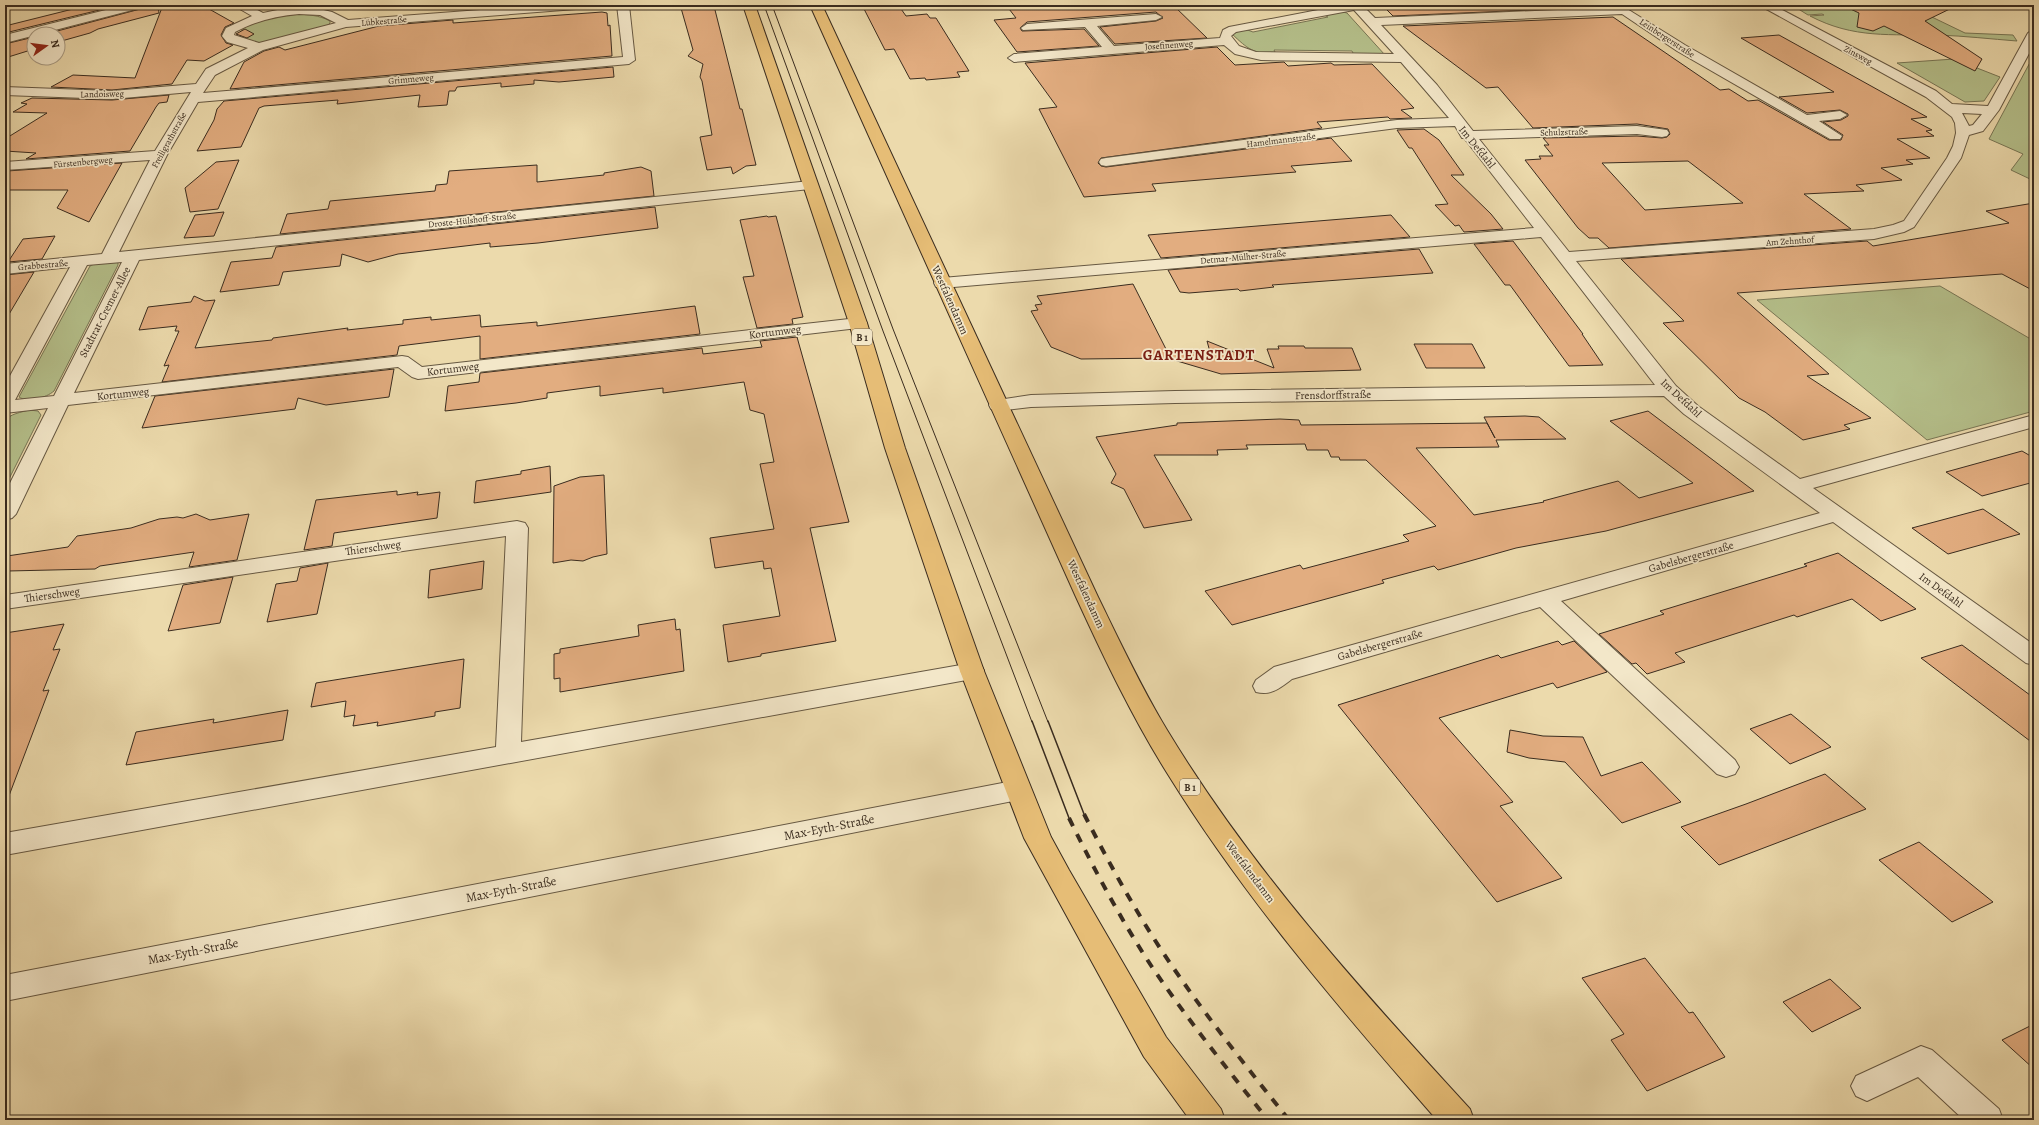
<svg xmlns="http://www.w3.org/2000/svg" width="2039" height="1125" font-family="Alegreya,serif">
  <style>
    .green { fill: #b5c08b; stroke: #787655 }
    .building { fill: #e2ad80; stroke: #3a2c1f; fill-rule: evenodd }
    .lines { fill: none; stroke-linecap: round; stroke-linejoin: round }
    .street-casing { stroke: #665842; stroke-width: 2 }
    .primary-casing { stroke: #3a2c1f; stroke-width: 2 }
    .highway-casing { stroke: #3a2c1f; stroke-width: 2 }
    .street { fill: #f3e7c9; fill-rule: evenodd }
    .primary { fill: #e6bd76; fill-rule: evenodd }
    .highway { fill: #e6bd76; fill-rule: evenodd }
    .tram-far1 { stroke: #3a2c1f; stroke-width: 1 }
    .tram { stroke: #3a2c1f; stroke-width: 1.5 }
    .rail { stroke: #3a2c1f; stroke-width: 4; stroke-dasharray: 9 9; stroke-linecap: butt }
    .labels { text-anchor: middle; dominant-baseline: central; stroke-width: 3.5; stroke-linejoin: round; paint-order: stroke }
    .far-street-label { font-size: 9px; fill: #3a2c1f; stroke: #f3e7c9 }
    .shield { fill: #f3e7c9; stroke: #726452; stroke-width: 1 }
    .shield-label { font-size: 10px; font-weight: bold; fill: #3a2c1f }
    .street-label { font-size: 11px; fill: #3a2c1f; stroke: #f3e7c9 }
    .near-street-label { font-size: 13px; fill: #3a2c1f; stroke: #f3e7c9 }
    .district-label { font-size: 15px; font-weight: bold; letter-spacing: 1px; fill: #7a1f14; stroke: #f3e7c9 }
  </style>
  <rect width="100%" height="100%" fill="#ecdaac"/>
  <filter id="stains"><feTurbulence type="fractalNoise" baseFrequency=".005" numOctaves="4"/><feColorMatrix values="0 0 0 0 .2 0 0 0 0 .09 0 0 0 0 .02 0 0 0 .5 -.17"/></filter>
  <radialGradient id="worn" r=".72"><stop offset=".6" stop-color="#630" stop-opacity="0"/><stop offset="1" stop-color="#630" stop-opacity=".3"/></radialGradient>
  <!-- green -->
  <g class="green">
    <path d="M1792 5H1907L1965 33 2013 35 2017 41C1991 39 1965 36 1938 35 1891 34 1854 39 1810 16L1824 15 1822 14 1808 15Z"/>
    <path d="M1343 12 1347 13 1385 55H1354L1352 51 1274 50 1276 54C1253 54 1248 49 1232 34L1245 29 1253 32 1328 17 1322 14Z"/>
    <path d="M297 14C309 15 319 15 330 21V23L326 27 264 43H257L240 36V33C251 16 279 16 297 14Z"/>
    <polygon points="2034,55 2034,183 2030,179 2011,170 2023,154 1989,139"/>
    <polygon points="1954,59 2000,77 1984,101 1965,102 1897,63"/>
    <path d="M118 262V265L54 391C46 398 28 403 19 397L90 266 96 263Z"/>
    <polygon points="1940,286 2034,341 2034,411 1927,440 1757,300"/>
    <path d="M29 410 38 411 41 415 5 487V421C9 414 22 412 29 410Z"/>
  </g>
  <!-- building -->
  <g class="building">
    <polygon points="89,5 120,5 5,33 5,26"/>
    <polygon points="148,5 158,5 159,13 98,29 90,33 58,42 58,34 46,34 144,8"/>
    <polygon points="163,5 202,5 234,23 225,27 221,35 226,43 233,45 204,61 187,60 172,84 112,90 51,87 73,75 135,78"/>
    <polygon points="862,5 895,5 899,6 906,16 927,14 930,18 936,18 969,71 957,72 960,77 926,80 925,78 910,79 894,49 885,50"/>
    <polygon points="1006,5 1173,5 1207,38 1115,44 1100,27 1156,21 1163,18 1156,12 1027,22 1020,28 1022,31 1084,29 1099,46 1017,52 994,20 1016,18"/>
    <polygon points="1382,5 1554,5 1554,9 1393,16"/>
    <polygon points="1842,5 1958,5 1925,21 1982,59 1975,71 1884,26 1873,31 1857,27 1859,13"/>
    <polygon points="714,6 740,109 742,109 756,165 746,166 733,174 731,167 707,170 700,137 712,135 702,81 700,77 703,64 688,56 693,50 681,8"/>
    <polygon points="602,12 607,13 608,26 610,25 612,56 230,89 244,62 264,51 279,47 285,50 379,26 453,20 453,23"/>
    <path d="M1613 17 1720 90 1729 89 1748 101 1758 100 1829 140H1841L1843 135 1823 122 1841 120 1848 116V114L1840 110 1807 113 1779 97 1834 92 1741 38 1779 35 1927 117 1911 119 1932 130 1926 131 1934 136 1897 139 1930 158 1906 160 1913 164 1881 168 1902 180 1856 185 1864 191 1804 194 1851 229 1609 248 1598 238H1589L1578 228 1525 160 1541 159 1539 156H1553L1544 145H1549L1543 138 1637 136 1662 138 1667 137 1670 134 1668 129 1637 124 1533 128 1498 87 1486 88 1403 26ZM1688 161 1743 203 1645 210 1602 163Z"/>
    <polygon points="245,29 254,34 247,38 236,34"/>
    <polygon points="34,37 34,49 5,58 5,44"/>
    <polygon points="1217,47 1235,65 1284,62 1288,66 1331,63 1334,65 1372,64 1414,108 1401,110 1412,118 1390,119 1388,117 1317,122 1322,128 1101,158 1098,163 1101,166 1106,167 1331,138 1352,161 1291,166 1296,172 1152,184 1156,191 1084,197 1039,109 1057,107 1025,63"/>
    <polygon points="613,67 614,77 559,82 534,80 534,84 501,87 501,83 457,87 455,91 449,91 447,105 418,107 420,95 337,104 338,100 264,106 259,108 241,147 197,151 214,120 217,109 224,101"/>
    <polygon points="169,95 167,102 159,103 156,107 130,151 26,159 36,153 5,151 5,139 47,113 13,112 27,104 21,103 32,98 112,100"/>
    <polygon points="1424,129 1439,140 1464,175 1451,175 1491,214 1503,229 1464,232 1459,225 1455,226 1435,205 1448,204 1412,148 1409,148 1397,130"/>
    <polygon points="239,160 218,209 190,212 185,188 216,162"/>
    <polygon points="122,163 89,222 57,208 68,190 5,190 5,172 7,171"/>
    <polygon points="537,165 537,182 604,175 604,173 641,167 651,171 654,196 280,234 287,214 328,209 330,201 435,191 436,185 447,184 449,171"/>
    <polygon points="2034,203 2034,291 2002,274 1737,293 1829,374 1807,376 1871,418 1844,425 1850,429 1803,440 1765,412 1739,398 1663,323 1684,321 1621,259 1867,241 1873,246 2009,223 1986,211"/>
    <polygon points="655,207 658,228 538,243 490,247 490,243 398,254 368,262 342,254 340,266 283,272 279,285 220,292 231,262 272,258 276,247"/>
    <polygon points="224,212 214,236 184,238 195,215"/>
    <polygon points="1391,215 1410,237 1161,258 1148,235"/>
    <polygon points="767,216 768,217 776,216 803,317 792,319 793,324 757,328 743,277 754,276 740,220"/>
    <polygon points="55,236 42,259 8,262 23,239"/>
    <polygon points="1513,241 1583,334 1582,334 1603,365 1569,366 1510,285 1505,285 1474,244"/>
    <polygon points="1419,249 1433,273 1272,285 1274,287 1240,291 1238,289 1189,293 1180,292 1168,270"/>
    <polygon points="34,272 5,321 5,275"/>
    <polygon points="1133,284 1168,353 1210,352 1207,341 1274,368 1267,349 1279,349 1278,346 1304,346 1305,348 1352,348 1361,370 1221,374 1167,358 1081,359 1051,347 1031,311 1038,310 1035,305 1042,304 1037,296"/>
    <polygon points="194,296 205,301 215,300 195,348 272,340 273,338 348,328 347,330 403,324 403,320 431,317 431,320 480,315 481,327 537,322 537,326 695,306 700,334 480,359 480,336 399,346 397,355 162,382 169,365 164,366 179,331 175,331 177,326 139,330 148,307 191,302"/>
    <polygon points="797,337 849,522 810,528 836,641 761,654 761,656 728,662 723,625 780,616 771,568 764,569 763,561 715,568 710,538 774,529 760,464 774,462 764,414 750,410 744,382 663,393 663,388 600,396 600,386 547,393 547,398 516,403 445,411 448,386 479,382 480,373 702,348 703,354 762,347 760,341"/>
    <polygon points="1414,344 1472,344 1485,368 1426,368"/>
    <polygon points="394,369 389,397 326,405 298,398 295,409 142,428 155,396"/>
    <polygon points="1648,411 1754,491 1606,531 1516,548 1438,570 1434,566 1382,580 1384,583 1232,625 1205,591 1300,565 1303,569 1409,541 1403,535 1436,526 1366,460 1340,460 1339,457 1331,457 1328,450 1307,450 1305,444 1246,445 1248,449 1217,450 1218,455 1154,455 1192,520 1144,528 1124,489 1111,483 1116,474 1096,437 1177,425 1177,423 1280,419 1299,420 1301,425 1487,423 1495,438 1484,417 1525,416 1539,417 1566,439 1496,440 1499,447 1416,448 1474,515 1544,502 1543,501 1618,481 1639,498 1693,483 1610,421"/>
    <polygon points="2022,451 2034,458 2034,482 1982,496 1946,472"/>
    <polygon points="550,466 551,492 474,503 476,481 521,474 521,471"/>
    <polygon points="604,475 607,554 593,557 583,561 571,560 553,563 554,486 580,477"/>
    <polygon points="397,491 397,495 418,492 417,495 440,492 437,518 334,533 332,546 304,550 316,500"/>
    <polygon points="1983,509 2020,534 1948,554 1912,528"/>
    <polygon points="196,514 210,520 249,514 237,560 189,567 194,552 100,566 95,569 8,571 7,556 68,547 77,536 131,528 159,519 177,517 183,518"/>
    <polygon points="1838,553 1916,609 1881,621 1852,599 1797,617 1794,615 1675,653 1685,662 1647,674 1636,663 1632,664 1599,634 1664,614 1660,611 1807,566 1804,564"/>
    <polygon points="484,561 482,589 428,598 430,570"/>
    <polygon points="328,563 317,614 267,622 276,584 297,581 300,568"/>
    <polygon points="233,577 220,623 168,631 183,585"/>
    <polygon points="675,619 676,630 680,629 684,671 560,692 560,678 554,679 554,654 560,653 560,649 639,636 638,625"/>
    <polygon points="64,624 53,650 60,649 43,691 49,690 7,801 5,801 5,633"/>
    <polygon points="1558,641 1562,645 1574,641 1607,672 1557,688 1553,683 1439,718 1513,802 1500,806 1562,878 1497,902 1338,705 1498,655 1501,658"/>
    <polygon points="1962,645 2034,698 2034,744 1921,658"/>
    <polygon points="464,659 460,708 435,712 435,716 377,726 378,722 353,726 355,715 344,717 346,701 311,707 316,683"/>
    <polygon points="288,710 283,740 126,765 136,732 214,719 213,723"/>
    <polygon points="1791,714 1831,747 1790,764 1750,729"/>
    <polygon points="1510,730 1543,736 1583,737 1601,776 1642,762 1681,802 1622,823 1565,762 1529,758 1507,752"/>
    <polygon points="1825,774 1866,809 1719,865 1681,827 1746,804"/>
    <polygon points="1919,842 1993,902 1952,922 1879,860"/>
    <polygon points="1645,958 1689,1013 1693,1012 1725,1057 1647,1091 1611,1040 1624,1034 1582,978"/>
    <polygon points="1830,979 1861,1008 1812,1032 1783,1002"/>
    <polygon points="2034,1024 2034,1069 2002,1040"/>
  </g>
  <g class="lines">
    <!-- street casing -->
    <g class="street-casing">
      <g id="street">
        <polygon points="126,5 146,5 144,7 5,43 5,35"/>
        <path d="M233 5H248L263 13 287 8 311 7 332 12 348 20 546 5H595L589 8 346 27 263 50 215 75 203 93 623 57 617 5H629L635 60 629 64 198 102 167 155 119 252 810 181 815 182 817 185 815 188 810 189 139 260 74 393 402 356 408 357 422 367 858 318 864 319 867 323 864 327 858 328 418 379 412 377 398 367 68 405 16 514 12 518 5 520V493L48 408 5 413V385L70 267 5 274V264L102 254 150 160 5 170V162L155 151 191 92 112 99 5 95V87L112 91 196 84 206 69 248 48 227 42 222 36 226 28 252 16ZM299 14 320 15 336 23 259 43 234 35 235 32C255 21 276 16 299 14ZM122 262 54 396 15 400 87 265Z"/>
        <path d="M1344 5H1362L1375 18 1624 7 1685 45 1807 115 1840 111 1847 115 1840 119 1819 121 1842 136 1840 139H1830L1677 51 1622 14 1381 25 1437 85 1473 131 1637 126 1667 130 1669 133 1667 136 1662 137 1637 134 1479 139 1569 252 1874 229 1893 225 1904 221 1947 158 1953 146 1956 133 1955 123 1952 117 1926 97 1759 5H1773L1936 91 1952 104 1988 106 2028 33 2034 29V44L1999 110 1983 131 1969 135 1961 158 1914 227 1904 232 1874 239 1576 261 1676 386 1698 406 1800 479 2034 415V427L1813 488 2034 645V665L2026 663 1833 522 1561 601 1735 760 1739 767 1735 774 1726 777 1717 774 1540 607 1292 679C1280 688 1271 696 1256 692L1253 686 1256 680 1274 667 1820 513 1684 414 1664 396 1175 403 1031 407 998 411 991 409 989 405 991 401 1031 395 1175 391 1655 385 1541 237 942 288 936 287 934 283 936 279 942 278 1534 228 1464 138H1462L1455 126 1397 128 1106 166 1101 165 1099 162 1101 159 1106 158 1397 120 1449 118 1401 62 1261 60 1235 54 1224 45 1014 62 1008 58 1014 54 1102 47 1085 27 1023 30 1021 28 1027 24 1156 14 1162 17 1156 20 1097 26 1114 46 1220 38 1223 30 1229 27ZM1354 10 1394 54 1256 52 1239 46 1231 36 1236 32ZM1962 113 1982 114 1973 125 1969 126Z"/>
        <polygon points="517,521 525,523 528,528 521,742 972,663 981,665 984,671 981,677 972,679 5,855 5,833 496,747 506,536 5,609 5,595"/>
        <polygon points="1018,780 1027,783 1031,790 1027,797 1018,800 5,1001 5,975"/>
        <polygon points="1921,1046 1932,1050 1999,1109 2003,1120 1964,1120 1918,1077 1867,1101 1856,1096 1851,1086 1856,1076"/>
      </g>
    </g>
    <!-- primary casing -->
    <g class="primary-casing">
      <g id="primary">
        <polygon points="743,5 755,5 867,323 905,448 984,671 981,677 972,679 963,677 960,671 885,448 849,323"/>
        <path d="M810 5H822L1098 597C1120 642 1141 687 1167 730 1251 869 1361 990 1470 1109L1474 1120H1437C1341 1010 1246 900 1169 776 1133 719 1104 658 1076 597Z"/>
      </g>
    </g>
    <!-- highway casing -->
    <g class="highway-casing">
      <polygon id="highway" points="972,663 981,665 984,671 1051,837 1069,870 1166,1037 1221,1109 1225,1120 1190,1120 1144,1057 1024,838 960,671 963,665"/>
    </g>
    <!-- street -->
    <use href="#street" class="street"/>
    <!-- primary -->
    <use href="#primary" class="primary"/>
    <!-- highway -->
    <use href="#highway" class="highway"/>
    <!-- tram-far1 -->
    <g class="tram-far1">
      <polyline points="764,5 883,331 1032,722"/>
      <polyline points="772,5 893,329 1048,722"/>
    </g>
    <!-- tram -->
    <g class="tram">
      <polyline points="1032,721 1069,818"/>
      <polyline points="1048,721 1084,814"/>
    </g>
    <!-- rail -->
    <g class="rail">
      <path d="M1084 814C1108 861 1133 907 1162 951 1201 1010 1245 1065 1289 1120"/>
      <path d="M1069 818C1094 869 1121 920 1152 967 1188 1020 1228 1070 1268 1120"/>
    </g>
  </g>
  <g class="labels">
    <!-- far-street labels -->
    <g class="far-street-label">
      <text transform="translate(384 21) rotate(-5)">Lübkestraße</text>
      <text transform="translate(1667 38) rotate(33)">Leinbergerstraße</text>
      <text transform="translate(1169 45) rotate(-4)">Josefinenweg</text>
      <text transform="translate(1858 55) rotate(28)">Zinsweg</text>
      <text transform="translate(411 79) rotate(-5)">Grimmeweg</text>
      <text transform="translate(102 94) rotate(-1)">Landoisweg</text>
      <text transform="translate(1564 132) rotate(-2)">Schulzstraße</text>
      <text transform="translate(169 140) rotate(-61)">Freiligrathstraße</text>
      <text transform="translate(1281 140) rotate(-7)">Hamelmannstraße</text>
      <text transform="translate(83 162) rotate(-5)">Fürstenbergweg</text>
      <text transform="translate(472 220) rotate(-6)">Droste-Hülshoff-Straße</text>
      <text transform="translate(1790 241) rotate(-4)">Am Zehnthof</text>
      <text transform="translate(1243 257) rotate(-5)">Detmar-Mülher-Straße</text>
      <text transform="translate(43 265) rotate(-5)">Grabbestraße</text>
    </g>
    <!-- shield labels -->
    <g class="shield">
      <rect x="852" y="329" width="20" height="16" rx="3"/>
      <rect x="1180" y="779" width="20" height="16" rx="3"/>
    </g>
    <g class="shield-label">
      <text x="862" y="337">B 1</text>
      <text x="1190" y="787">B 1</text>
    </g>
    <!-- street labels -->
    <g class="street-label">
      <text transform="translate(1477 147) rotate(51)">Im Defdahl</text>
      <text transform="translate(950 300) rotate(66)">Westfalendamm</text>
      <text transform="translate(105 312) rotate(-63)">Stadtrat-Cremer-Allee</text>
      <text transform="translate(775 332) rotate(-7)">Kortumweg</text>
      <text transform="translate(453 369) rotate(-7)">Kortumweg</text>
      <text transform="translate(123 394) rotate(-6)">Kortumweg</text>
      <text transform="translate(1333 395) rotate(-1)">Frensdorffstraße</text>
      <text transform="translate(1681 398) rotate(43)">Im Defdahl</text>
      <text transform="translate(373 548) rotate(-8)">Thierschweg</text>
      <text transform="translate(1691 557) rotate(-16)">Gabelsbergerstraße</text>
      <text transform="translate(1941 590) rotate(36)">Im Defdahl</text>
      <text transform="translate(1086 594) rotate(65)">Westfalendamm</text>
      <text transform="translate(52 595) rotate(-8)">Thierschweg</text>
      <text transform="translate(1380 645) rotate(-16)">Gabelsbergerstraße</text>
      <text transform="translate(1250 872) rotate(53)">Westfalendamm</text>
    </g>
    <!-- near-street labels -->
    <g class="near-street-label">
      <text transform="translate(829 827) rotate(-11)">Max-Eyth-Straße</text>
      <text transform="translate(511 889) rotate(-11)">Max-Eyth-Straße</text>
      <text transform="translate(193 951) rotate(-11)">Max-Eyth-Straße</text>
    </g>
    <!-- district labels -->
    <g class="district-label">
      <text x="1199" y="355">GARTENSTADT</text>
    </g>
  </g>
  <!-- margin -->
  <rect width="2039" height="1125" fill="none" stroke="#ecdaac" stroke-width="20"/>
  <rect x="6" y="6" width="2027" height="1113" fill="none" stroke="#3a2c1f" stroke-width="2"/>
  <rect x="10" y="10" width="2019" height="1105" fill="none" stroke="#3a2c1f"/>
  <!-- north arrow -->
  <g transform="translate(46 46) rotate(76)"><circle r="19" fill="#f3e7c9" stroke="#a99c85"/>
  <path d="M0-3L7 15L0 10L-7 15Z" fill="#8f2418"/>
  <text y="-6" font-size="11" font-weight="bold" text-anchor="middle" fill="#3a2c1f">N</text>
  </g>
  <rect width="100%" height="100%" filter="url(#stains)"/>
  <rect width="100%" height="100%" fill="url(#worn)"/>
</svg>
